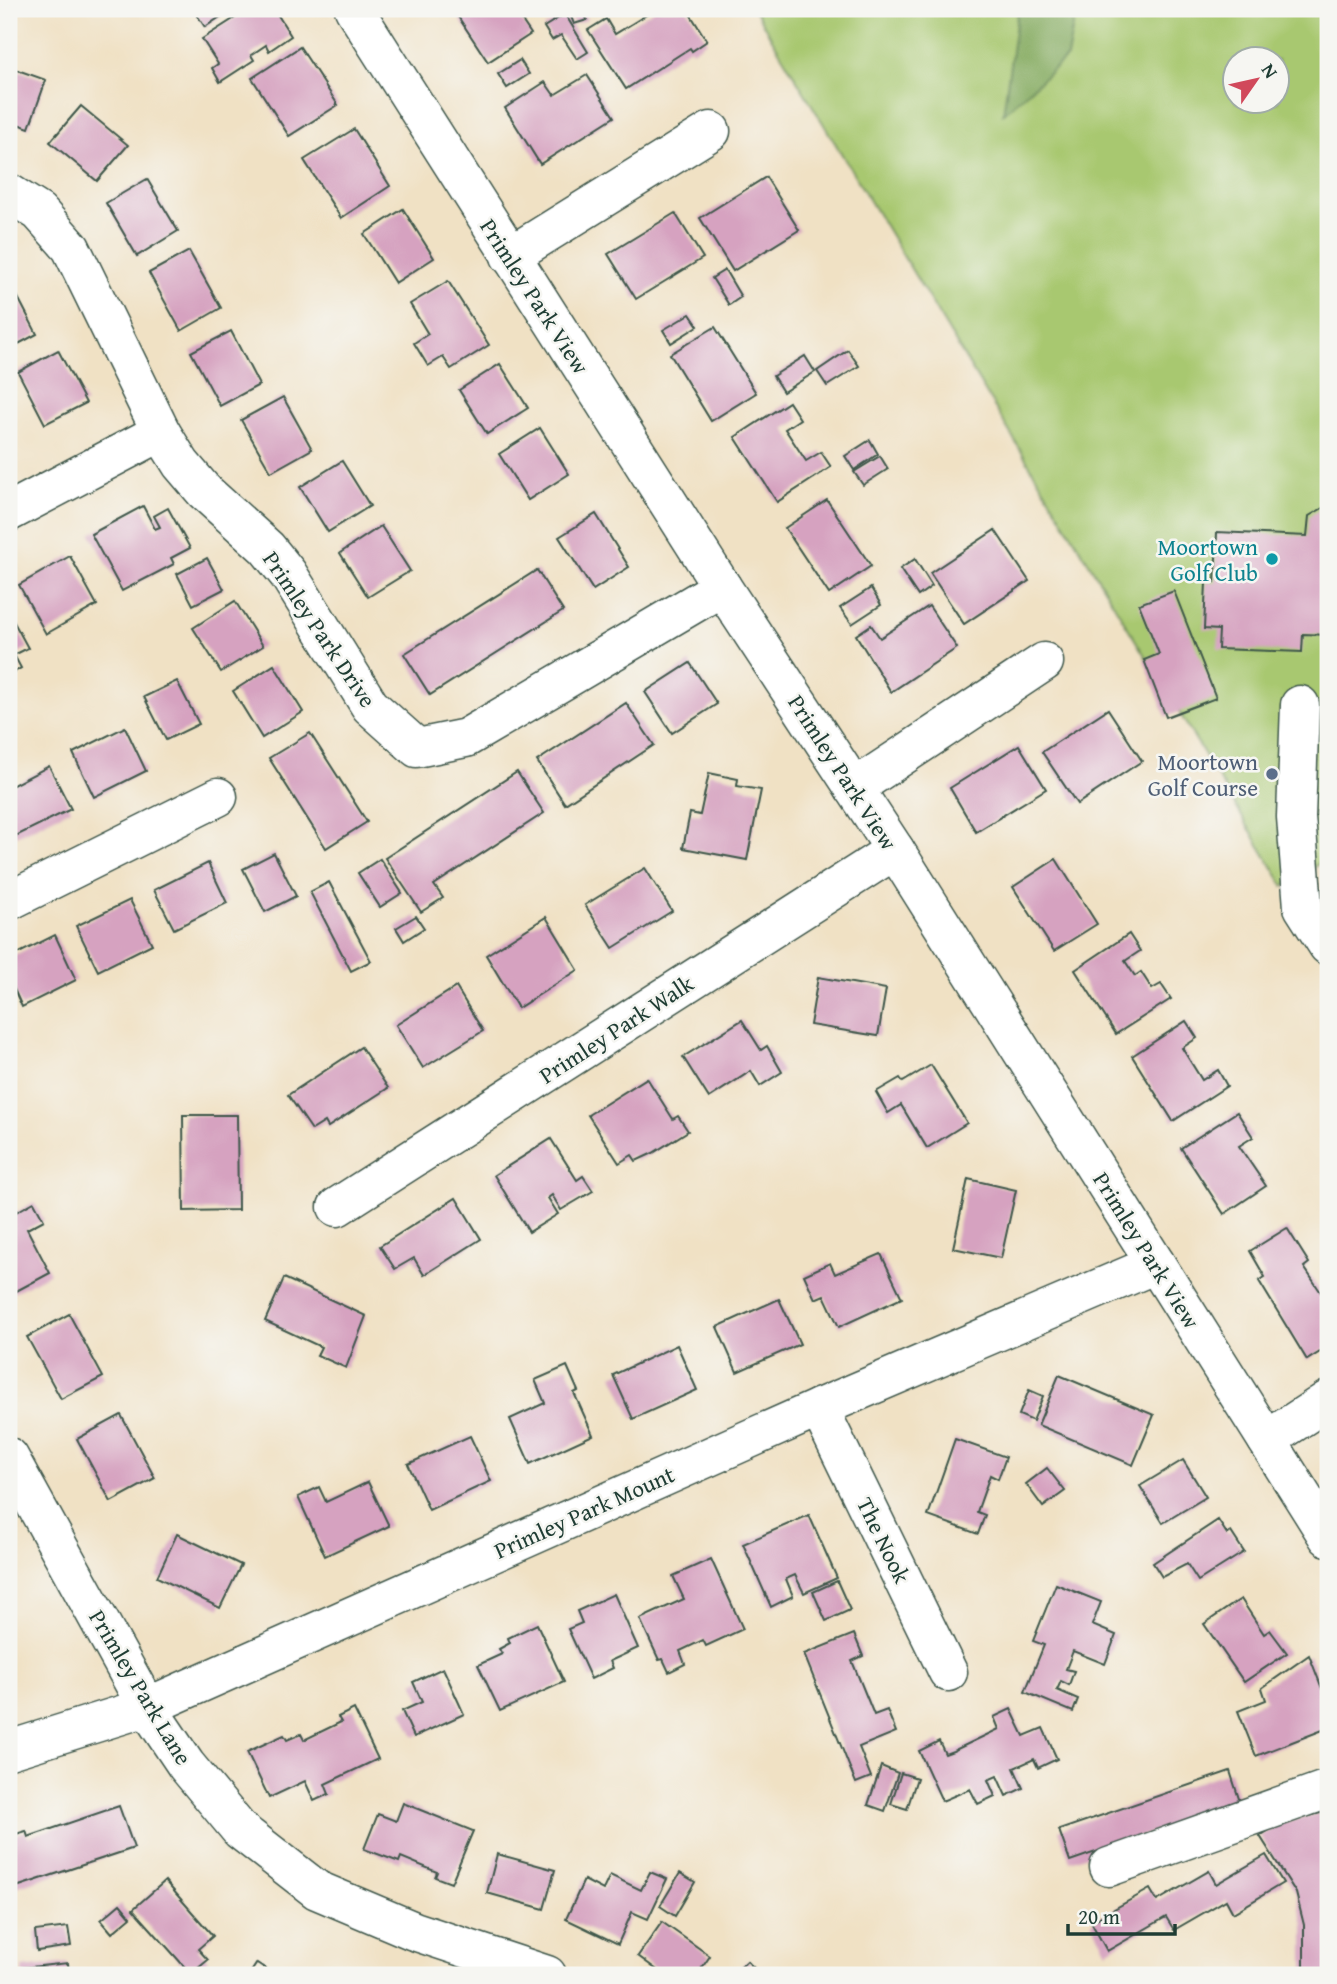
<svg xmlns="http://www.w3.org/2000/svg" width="1337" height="1984" font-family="'Gentium Book Plus',serif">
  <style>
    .green { fill: #a8c870; stroke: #648252; stroke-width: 2; fill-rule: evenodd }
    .forest { fill: #86ac62; stroke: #52744b; stroke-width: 2 }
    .building { fill: #d6a2c0 }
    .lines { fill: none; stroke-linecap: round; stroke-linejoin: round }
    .minor-casing { stroke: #3e564a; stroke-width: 41 }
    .minor { stroke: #fff; stroke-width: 38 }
    .culture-dot { fill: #0f9aa8; stroke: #f6f6f2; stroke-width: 2.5 }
    .service-dot { fill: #5c6f8a; stroke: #f6f6f2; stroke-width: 2.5 }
    .labels { text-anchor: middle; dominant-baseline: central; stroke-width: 5; stroke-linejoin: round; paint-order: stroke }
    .street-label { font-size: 23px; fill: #1f3d34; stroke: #f6f6f2 }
    .culture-label { font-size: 23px; fill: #0d838f; stroke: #f6f6f2; text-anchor: end }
    .service-label { font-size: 23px; fill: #4e5e75; stroke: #f6f6f2; text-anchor: end }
  </style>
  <rect width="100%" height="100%" fill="#f6f6f2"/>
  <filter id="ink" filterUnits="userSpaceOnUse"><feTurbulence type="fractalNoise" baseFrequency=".0143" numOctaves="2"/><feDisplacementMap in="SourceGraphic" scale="14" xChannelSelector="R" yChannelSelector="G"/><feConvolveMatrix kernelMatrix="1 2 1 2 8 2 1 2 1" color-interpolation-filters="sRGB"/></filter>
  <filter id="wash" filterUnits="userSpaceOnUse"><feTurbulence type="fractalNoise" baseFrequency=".00686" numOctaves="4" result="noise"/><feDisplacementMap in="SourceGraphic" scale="28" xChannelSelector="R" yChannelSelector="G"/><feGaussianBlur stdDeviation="1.57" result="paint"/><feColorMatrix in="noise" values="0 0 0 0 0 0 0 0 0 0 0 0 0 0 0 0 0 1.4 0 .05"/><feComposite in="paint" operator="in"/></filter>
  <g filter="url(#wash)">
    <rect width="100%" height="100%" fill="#f0e1c4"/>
    <!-- green -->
    <path class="green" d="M754 9H1328V858L1284 886ZM1236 60H1278V102H1236Z"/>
    <!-- forest -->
    <polygon class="forest" points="1018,9 1076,9 1067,57 1003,114"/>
    <g id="blocks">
      <!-- building -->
      <g class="building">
        <polygon points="193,9 232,9 205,27"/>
        <polygon points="249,9 274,9 291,36 269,51 266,45 251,55 254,60 220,82 212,68 218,64 202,39"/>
        <polygon points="453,9 514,9 531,34 488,62"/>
        <polygon points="568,9 583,9 587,20 574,24"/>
        <polygon points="656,9 687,9 707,41 692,51 690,48 626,89 588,30 606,19 615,34"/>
        <polygon points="565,14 588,52 577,59 561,35 552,40 544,27"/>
        <polygon points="300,47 338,105 289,136 252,78"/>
        <polygon points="520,60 529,74 507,88 498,74"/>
        <polygon points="9,67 46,80 29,128 9,121"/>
        <polygon points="587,75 614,117 540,164 505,108 545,82 554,95"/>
        <polygon points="81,106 128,145 97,181 50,142"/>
        <polygon points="354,129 390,186 341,218 304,160"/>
        <polygon points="766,177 799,230 733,271 700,218"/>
        <polygon points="147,179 178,231 137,256 106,203"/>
        <polygon points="403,209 434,258 395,283 364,234"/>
        <polygon points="675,213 703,258 636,299 608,254"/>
        <polygon points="189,251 221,308 181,331 149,273"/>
        <polygon points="725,270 741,297 729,305 712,278"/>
        <polygon points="9,280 37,334 9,349"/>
        <polygon points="448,281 489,345 451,369 443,357 428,366 414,343 428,334 410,304"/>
        <polygon points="690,314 698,326 671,343 663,330"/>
        <polygon points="715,327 756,393 711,421 670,354"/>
        <polygon points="231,331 259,385 220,406 191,352"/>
        <polygon points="58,350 86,403 45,424 18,372"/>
        <polygon points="848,350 859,366 827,386 817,371"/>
        <polygon points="805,356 815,372 783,392 773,376"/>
        <polygon points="500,364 528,408 487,434 459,390"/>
        <polygon points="283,397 312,449 271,472 241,420"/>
        <polygon points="789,402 800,419 785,429 806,461 821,452 831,467 777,502 735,437"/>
        <polygon points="540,428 569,474 528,500 499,454"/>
        <polygon points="870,440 878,454 854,470 845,456"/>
        <polygon points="880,456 888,469 863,485 854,472"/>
        <polygon points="342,461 370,506 328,532 300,487"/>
        <polygon points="827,500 871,566 829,594 785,528"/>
        <polygon points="1328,505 1328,635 1303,634 1302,652 1218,649 1219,630 1204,629 1206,582 1215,582 1217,532 1307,536 1309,516"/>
        <polygon points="143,506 155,529 160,527 154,516 168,508 190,548 171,558 174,564 122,591 91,534"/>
        <polygon points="596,514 629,567 593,590 559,537"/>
        <polygon points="381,526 410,571 368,597 340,553"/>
        <polygon points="995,530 1029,581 964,624 930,573"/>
        <polygon points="70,556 97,605 46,634 19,585"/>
        <polygon points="207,558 224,589 193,605 177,574"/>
        <polygon points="915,559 932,586 918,596 900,569"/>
        <polygon points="537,570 563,611 430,695 404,654"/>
        <polygon points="871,588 881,605 852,624 840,608"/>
        <polygon points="1174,591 1216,698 1166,717 1144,660 1159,654 1139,604"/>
        <polygon points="235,601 263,646 221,672 193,628"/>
        <polygon points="929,606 957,648 891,692 856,635 871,625 880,638"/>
        <polygon points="9,613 28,648 14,655 21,668 9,675"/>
        <polygon points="690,663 717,704 672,733 645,692"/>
        <polygon points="274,665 303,712 262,738 233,691"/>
        <polygon points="177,681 199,724 166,740 144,697"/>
        <polygon points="626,703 654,745 565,804 537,761"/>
        <polygon points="1108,709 1142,761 1077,804 1042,752"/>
        <polygon points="125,727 146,771 94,797 73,753"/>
        <polygon points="310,733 367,822 326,848 269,758"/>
        <polygon points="1019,745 1046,789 976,832 950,788"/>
        <polygon points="49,766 71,809 16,836 9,822 9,787"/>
        <polygon points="517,772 544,813 434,885 443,898 421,912 385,858"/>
        <polygon points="709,773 738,779 737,786 761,790 747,860 683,848 690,813 700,815"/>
        <polygon points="274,853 296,896 265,912 243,869"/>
        <polygon points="380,859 402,893 380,907 358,873"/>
        <polygon points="1056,859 1097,924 1054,951 1013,887"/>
        <polygon points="208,863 227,903 174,929 154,890"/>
        <polygon points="645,868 672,911 613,948 585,905"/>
        <polygon points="329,882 371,961 351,971 310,892"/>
        <polygon points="130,900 152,944 98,971 76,926"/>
        <polygon points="416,916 424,928 404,941 396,928"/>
        <polygon points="546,917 578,970 518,1008 486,955"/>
        <polygon points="1129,934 1140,951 1125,961 1135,976 1141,972 1152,989 1161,984 1171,999 1116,1034 1075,970"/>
        <polygon points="55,935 76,980 22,1007 9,978 9,958"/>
        <polygon points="818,977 886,989 878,1036 810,1025"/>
        <polygon points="456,987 483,1031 423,1068 396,1025"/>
        <polygon points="742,1020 761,1050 767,1046 782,1072 760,1086 751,1071 709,1098 683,1057"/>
        <polygon points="1186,1021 1197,1038 1182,1048 1202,1080 1218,1070 1227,1086 1173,1121 1132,1056"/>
        <polygon points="361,1047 388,1088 328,1127 325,1122 312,1130 288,1095"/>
        <polygon points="931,1065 967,1123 927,1148 901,1105 888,1113 876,1092 900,1078 903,1082"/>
        <polygon points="647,1078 673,1119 678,1116 688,1131 653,1153 636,1161 632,1155 619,1163 588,1115"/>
        <polygon points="1237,1112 1253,1137 1239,1146 1266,1186 1224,1214 1181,1148"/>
        <polygon points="183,1115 237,1115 238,1210 184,1211"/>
        <polygon points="551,1139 577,1180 583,1176 593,1191 561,1210 552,1195 548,1198 558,1214 529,1232 494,1175"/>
        <polygon points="968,1179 1016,1190 1001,1258 953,1248"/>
        <polygon points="456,1198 481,1239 424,1275 414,1258 395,1269 380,1246"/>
        <polygon points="34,1202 44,1220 27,1229 50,1273 9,1295 9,1216"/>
        <polygon points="1287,1228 1309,1263 1304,1267 1328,1303 1328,1347 1307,1360 1259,1281 1265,1277 1250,1251"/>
        <polygon points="881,1254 902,1298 839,1327 824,1295 815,1299 804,1275 830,1263 835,1274"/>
        <polygon points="284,1278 366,1316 346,1368 317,1355 321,1347 265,1321"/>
        <polygon points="779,1299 800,1344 737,1372 717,1327"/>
        <polygon points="69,1314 103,1377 61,1399 27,1337"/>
        <polygon points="677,1345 697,1390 633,1419 613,1375"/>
        <polygon points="567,1366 578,1391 574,1393 593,1435 530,1464 510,1419 545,1403 535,1380"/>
        <polygon points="1059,1375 1154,1415 1133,1465 1038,1425"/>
        <polygon points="1029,1390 1043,1396 1033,1421 1019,1415"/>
        <polygon points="121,1415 155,1478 111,1502 77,1439"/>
        <polygon points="470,1436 491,1481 429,1510 408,1464"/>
        <polygon points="955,1439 1006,1457 998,1479 990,1475 977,1512 985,1515 978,1534 928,1516"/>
        <polygon points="1183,1460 1206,1497 1163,1523 1140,1486"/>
        <polygon points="1047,1468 1065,1491 1043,1507 1026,1484"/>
        <polygon points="368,1482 389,1526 325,1556 298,1497 319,1487 326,1502"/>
        <polygon points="809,1515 837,1578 804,1593 795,1575 786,1579 793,1596 771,1607 743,1544"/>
        <polygon points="1218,1520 1227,1534 1231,1532 1244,1552 1198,1581 1187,1564 1162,1577 1153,1563"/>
        <polygon points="177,1534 241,1565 220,1608 157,1577"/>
        <polygon points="711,1559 743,1629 706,1646 703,1640 680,1651 685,1664 669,1672 663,1659 659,1660 640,1619 684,1599 673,1576"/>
        <polygon points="837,1581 850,1610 826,1621 813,1592"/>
        <polygon points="1056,1584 1101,1602 1092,1625 1116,1635 1105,1664 1073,1651 1066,1669 1074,1671 1069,1685 1061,1681 1057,1690 1078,1699 1073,1712 1025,1692 1044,1645 1033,1641"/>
        <polygon points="614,1594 638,1648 610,1661 613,1668 591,1679 568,1629 582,1623 577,1611"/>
        <polygon points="1241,1599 1264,1634 1270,1630 1287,1653 1244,1682 1204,1624"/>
        <polygon points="537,1624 564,1682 500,1711 478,1665 502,1654 499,1649 510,1643 508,1638"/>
        <polygon points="854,1634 863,1656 852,1661 874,1715 887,1710 896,1732 859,1747 871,1777 856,1783 804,1654"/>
        <polygon points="1309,1655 1328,1704 1328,1728 1256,1756 1238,1711 1266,1700 1262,1688"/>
        <polygon points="443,1668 464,1714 414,1737 402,1711 422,1702 413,1682"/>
        <polygon points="354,1709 378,1759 325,1784 329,1794 314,1801 305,1781 269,1798 247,1752 284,1735 287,1740 301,1734 304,1740 341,1722 338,1717"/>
        <polygon points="1011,1709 1024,1736 1043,1728 1057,1759 1038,1768 1034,1759 1014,1768 1023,1788 1006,1796 997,1776 988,1780 995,1796 978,1804 970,1789 942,1801 919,1751 939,1741 945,1754 953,1751 999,1729 994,1717"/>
        <polygon points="881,1766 898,1773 885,1811 868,1805"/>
        <polygon points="1230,1771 1240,1802 1070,1861 1059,1830"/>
        <polygon points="901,1773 917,1778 907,1809 891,1804"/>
        <polygon points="403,1803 473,1831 451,1883 435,1877 437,1872 401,1857 399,1862 364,1849 378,1814 396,1821"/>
        <polygon points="119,1806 134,1848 10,1889 9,1836 26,1831 28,1837"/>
        <polygon points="1328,1811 1328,1975 1304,1975 1304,1925 1296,1893 1260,1836 1279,1824"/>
        <polygon points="497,1854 555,1870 544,1909 487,1893"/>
        <polygon points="1266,1855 1283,1883 1233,1913 1226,1900 1174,1930 1166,1917 1107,1951 1091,1922 1150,1889 1157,1901 1209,1871 1216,1884"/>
        <polygon points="650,1872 667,1879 648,1919 632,1912 618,1944 566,1919 584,1880 603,1890 610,1875 641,1890"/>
        <polygon points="680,1873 695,1882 675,1916 660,1906"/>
        <polygon points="165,1881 213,1936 198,1949 208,1960 191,1974 133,1909"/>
        <polygon points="120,1904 131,1917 112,1933 101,1920"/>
        <polygon points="662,1922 710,1956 697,1975 664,1975 638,1956"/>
        <polygon points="68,1927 71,1946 37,1951 35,1931"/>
        <polygon points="747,1961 761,1975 733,1975"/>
        <polygon points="68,1963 69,1975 23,1975 22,1968"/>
        <polygon points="257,1963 275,1975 249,1975"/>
      </g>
    </g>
  </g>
  <g filter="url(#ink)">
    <use href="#blocks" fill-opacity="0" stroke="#3e564a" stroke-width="2"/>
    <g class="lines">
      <!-- minor casing -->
      <g class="minor-casing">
        <g id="minor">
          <polyline points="354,9 722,587 895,850 1328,1537"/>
          <polyline points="9,193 39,212 71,248 161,432 181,464 204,491 267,548 288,574 370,706 417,748 466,738 722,587"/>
          <polyline points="510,256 711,131"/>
          <polyline points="9,512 161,432"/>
          <polyline points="1300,705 1296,817 1303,907 1328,946"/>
          <polyline points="854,788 1044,662"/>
          <polyline points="9,901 218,797"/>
          <polyline points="337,1207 895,850"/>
          <polyline points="819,1408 948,1672"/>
          <polyline points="1267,1440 1328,1400"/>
          <polyline points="9,1457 147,1707 186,1765 240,1830 317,1890 414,1931 547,1975"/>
          <polyline points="9,1750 147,1707 819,1408 1156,1264"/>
          <polyline points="1109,1867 1328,1789"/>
        </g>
      </g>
      <!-- minor -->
      <use href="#minor" class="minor"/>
    </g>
  </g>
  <!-- markers -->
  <circle class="culture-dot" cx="1272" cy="559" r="7"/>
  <circle class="service-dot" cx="1272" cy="774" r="7"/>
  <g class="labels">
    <!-- street labels -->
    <g class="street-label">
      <text transform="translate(535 296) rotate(57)">Primley Park View</text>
      <text transform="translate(320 629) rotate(56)">Primley Park Drive</text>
      <text transform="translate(843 772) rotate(57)">Primley Park View</text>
      <text transform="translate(616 1029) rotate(-33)">Primley Park Walk</text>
      <text transform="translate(1147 1250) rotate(58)">Primley Park View</text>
      <text transform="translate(584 1512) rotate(-24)">Primley Park Mount</text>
      <text transform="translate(884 1540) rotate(64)">The Nook</text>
      <text transform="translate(141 1687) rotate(59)">Primley Park Lane</text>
    </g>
    <!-- culture labels -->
    <g class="culture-label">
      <text x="1258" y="546">Moortown<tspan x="1258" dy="26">Golf Club</tspan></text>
    </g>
    <!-- service labels -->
    <g class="service-label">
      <text x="1258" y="761">Moortown<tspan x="1258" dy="26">Golf Course</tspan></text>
    </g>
  </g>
  <!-- margin -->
  <rect width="1337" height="1984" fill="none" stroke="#f6f6f2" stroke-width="35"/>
  <!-- north arrow -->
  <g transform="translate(1256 80) rotate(56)"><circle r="33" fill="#f6f6f2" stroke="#a0aca6" stroke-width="2"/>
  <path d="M0-5L12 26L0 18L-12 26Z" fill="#d1495b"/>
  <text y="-10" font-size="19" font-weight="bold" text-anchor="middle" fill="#1f3d34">N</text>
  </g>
  <!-- scale -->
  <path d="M1068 1924v10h107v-10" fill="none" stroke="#1f3d34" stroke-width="3.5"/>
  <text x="1078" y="1924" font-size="21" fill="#1f3d34" stroke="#f6f6f2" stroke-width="5" paint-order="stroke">20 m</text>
</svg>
